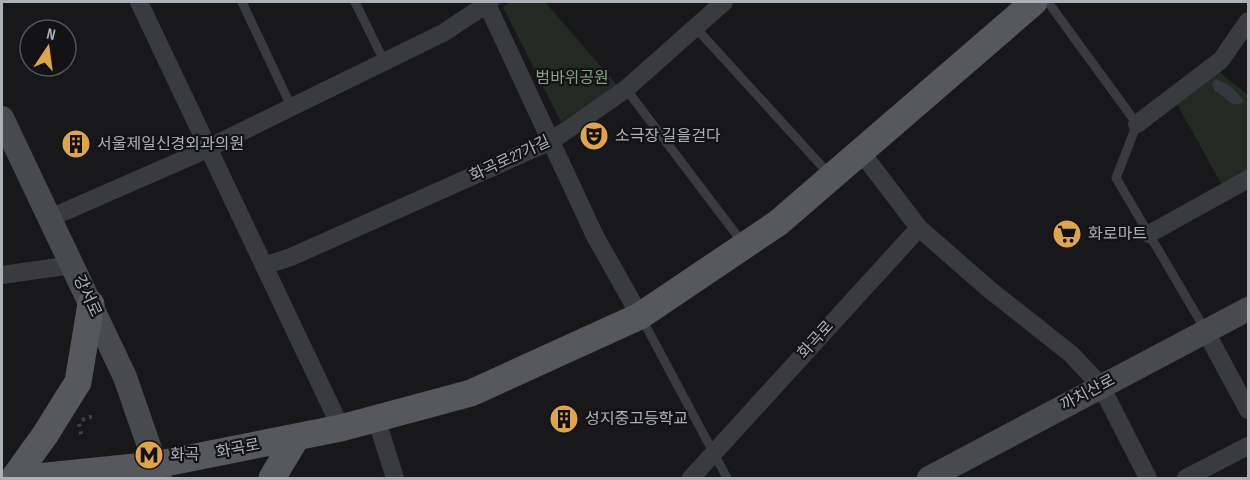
<svg xmlns="http://www.w3.org/2000/svg" width="1250" height="480" font-family="'Sofia Sans Condensed','Noto Sans KR',sans-serif">
  <style>
    .green { fill: #232a23 }
    .water { fill: #313a3f }
    .lines { fill: none; stroke-linecap: round; stroke-linejoin: round }
    .path { stroke: #404246; stroke-width: 4; stroke-dasharray: 3 4.5; stroke-linecap: butt }
    .lane { stroke: #3a3b3f; stroke-width: 9 }
    .street { stroke: #3a3b3f; stroke-width: 18 }
    .secondary { stroke: #484a4e; stroke-width: 24 }
    .primary { stroke: #56585d; stroke-width: 27 }
    .labels { text-anchor: middle; dominant-baseline: central; stroke-width: 4.5; stroke-linejoin: round; paint-order: stroke }
    .park-label { font-size: 16px; fill: #85a185; stroke: #131315 }
    .poi-label { font-size: 16px; fill: #acb1b8; stroke: #131315; text-anchor: start }
    .street-label { font-size: 16px; fill: #acb1b8; stroke: #131315 }
  </style>
  <rect width="100%" height="100%" fill="#18181a"/>
  <!-- green -->
  <g class="green">
    <polygon points="510,2 545,2 617,85 561,122 503,7"/>
    <polygon points="1214,68 1248,95 1248,171 1222,185 1174,99"/>
  </g>
  <!-- water -->
  <path class="water" d="M1215 79C1227 82 1238 91 1244 102 1231 110 1226 96 1215 91L1212 84Z"/>
  <g class="lines">
    <!-- path -->
    <g class="path">
      <polyline points="82,420 93,416"/>
      <polyline points="79,424 82,438"/>
    </g>
    <!-- lane -->
    <g class="lane">
      <polyline points="242,2 291,106"/>
      <polyline points="355,2 384,61"/>
      <polyline points="1048,2 1137,124 1116,178 1206,331"/>
      <polyline points="695,27 829,174"/>
      <polyline points="626,89 742,242"/>
      <polyline points="641,317 727,478"/>
    </g>
    <!-- street -->
    <g class="street">
      <polyline points="139,2 341,428"/>
      <polyline points="486,2 595,236 640,316"/>
      <polyline points="1137,124 1221,60 1248,21"/>
      <polyline points="861,152 919,228 990,290 1071,354 1101,386 1148,478"/>
      <polyline points="50,218 194,155 443,33 490,2"/>
      <polyline points="1149,234 1248,179"/>
      <polyline points="264,266 291,257 551,141 626,89 724,2"/>
      <polyline points="2,275 72,265"/>
      <polyline points="1206,332 1248,410"/>
      <polyline points="376,418 395,478"/>
      <polyline points="691,478 919,228"/>
      <polyline points="1186,478 1248,446"/>
    </g>
    <!-- secondary -->
    <g class="secondary">
      <polyline points="2,118 125,377 160,478"/>
      <polyline points="929,478 1248,309"/>
    </g>
    <!-- primary -->
    <g class="primary">
      <polyline points="14,478 45,435 78,382 91,304"/>
      <polyline points="27,478 155,465 341,428 471,393 640,316 778,223 1034,2"/>
      <polyline points="272,478 296,438"/>
    </g>
  </g>
  <!-- icons -->
  <defs>
    <g id="theatre-disc" transform="scale(1.5)"><circle r="9.5" fill="#e0a44a" stroke="#131315"/><path d="M-5-5.5Q0-4 5-5.5V0Q5 5 0 6Q-5 5-5 0ZM-3.3-2.5H-1v1.5H-3.3ZM1-2.5H3.3v1.5H1ZM-2.8 1Q0 5.5 2.8 1Z" fill="#111"/></g>
    <g id="building-disc" transform="scale(1.5)"><circle r="9.5" fill="#e0a44a" stroke="#131315"/><path d="M-4-6H4V6H1V3H-1V6H-4ZM-2.5-4.3h1.7v1.8h-1.7ZM.8-4.3h1.7v1.8H.8ZM-2.5-1h1.7V.8h-1.7ZM.8-1h1.7V.8H.8Z" fill="#111"/></g>
    <g id="supermarket-disc" transform="scale(1.5)"><circle r="9.5" fill="#e0a44a" stroke="#131315"/><path d="M-6-5.5h2.5l.6 2H6L4.5 2H-2.5L-4.4-4H-6ZM-1.5 3.2a1.3 1.3 0 1 0 .1 0ZM3 3.2a1.3 1.3 0 1 0 .1 0Z" fill="#111"/></g>
    <g id="metro-disc" transform="scale(1.5)"><circle r="9.5" fill="#e0a44a" stroke="#131315"/><path d="M-5.5 5V-5H-3L0 0L3-5H5.5V5H3V-.5L0 4L-3-.5V5Z" fill="#111"/></g>
  </defs>
  <g fill-rule="evenodd">
    <use href="#theatre-disc" x="594" y="136"/>
    <use href="#building-disc" x="76" y="144"/>
    <use href="#supermarket-disc" x="1067" y="234"/>
    <use href="#building-disc" x="564" y="419"/>
    <use href="#metro-disc" x="149" y="455"/>
  </g>
  <g class="labels">
    <!-- park labels -->
    <g class="park-label">
      <text x="572" y="78">범바위공원</text>
    </g>
    <!-- poi labels -->
    <g class="poi-label">
      <text x="615" y="136">소극장 길을걷다</text>
      <text x="97" y="144">서울제일신경외과의원</text>
      <text x="1088" y="234">화로마트</text>
      <text x="585" y="419">성지중고등학교</text>
      <text x="170" y="455">화곡</text>
    </g>
    <!-- street labels -->
    <g class="street-label">
      <text transform="translate(510 159) rotate(-25)">화곡로27가길</text>
      <text transform="translate(87 296) rotate(65)">강서로</text>
      <text transform="translate(816 340) rotate(-48)">화곡로</text>
      <text transform="translate(1088 393) rotate(-28)">까치산로</text>
      <text transform="translate(238 449) rotate(-11)">화곡로</text>
    </g>
  </g>
  <!-- border -->
  <rect width="1250" height="480" fill="none" stroke="#acb1b8" stroke-width="6"/>
  <!-- north arrow -->
  <g transform="translate(48 48) rotate(13)"><circle r="28" fill="#131315" stroke="#505256" stroke-width="1.5"/>
  <path d="M0-4.5L10 22L0 15L-10 22Z" fill="#e0a44a"/>
  <text y="-9" font-size="16" font-weight="bold" text-anchor="middle" fill="#acb1b8">N</text>
  </g>
</svg>
